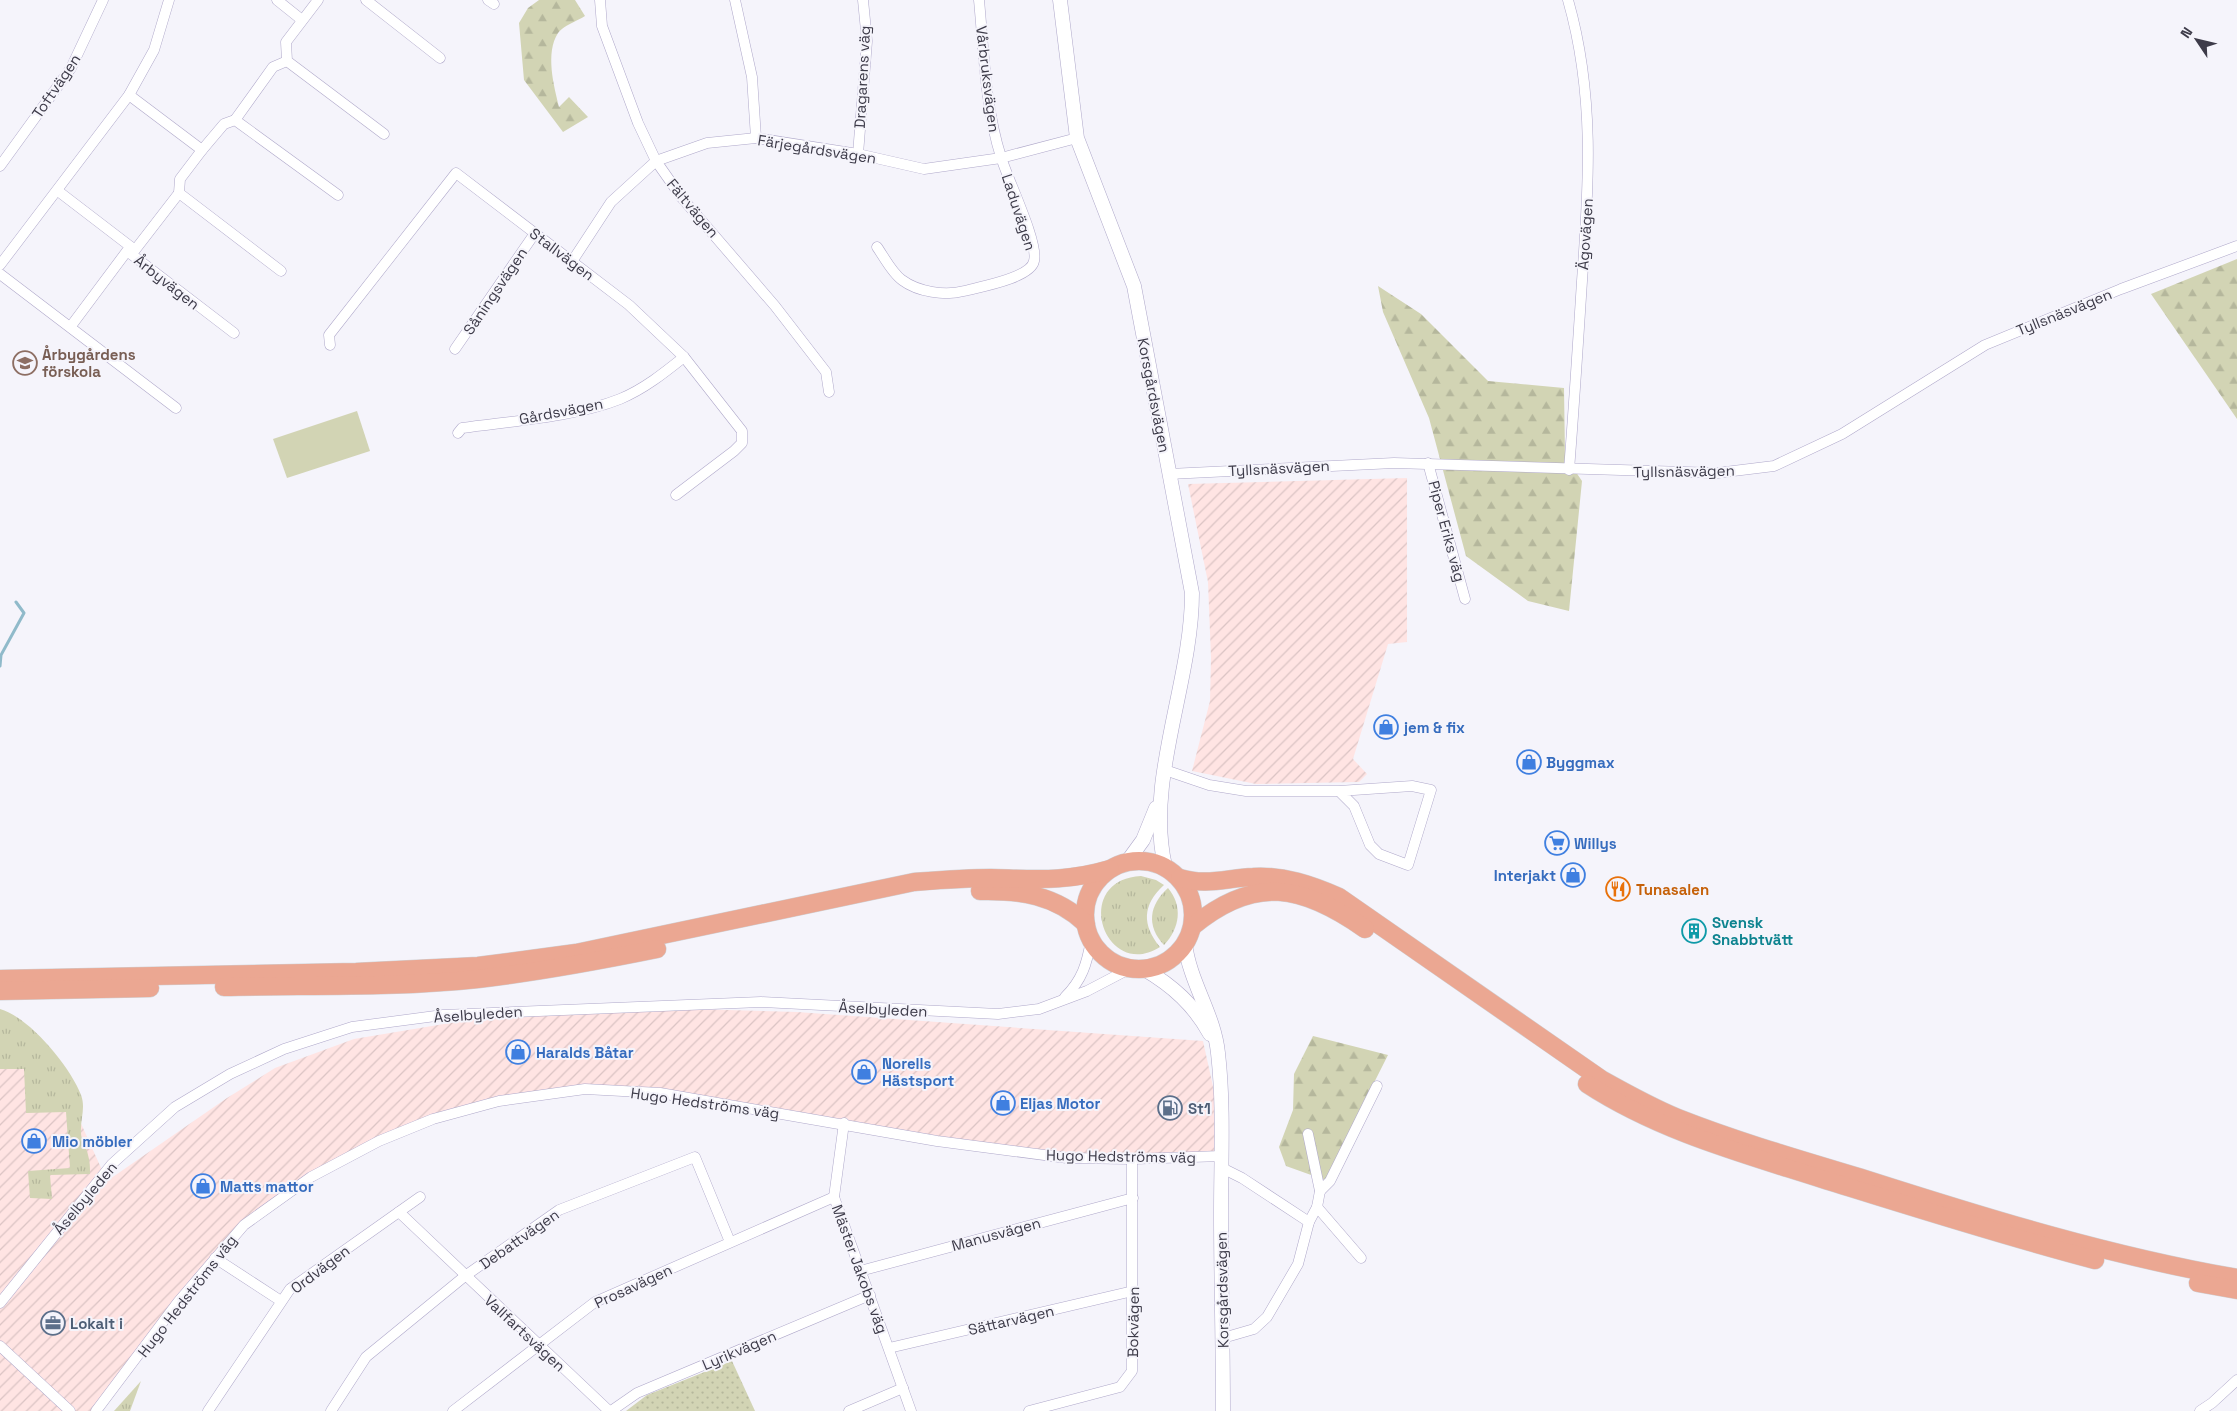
<svg xmlns="http://www.w3.org/2000/svg" width="2237" height="1411" font-family="'Space Grotesk',sans-serif">
  <style>
    .industrial { fill: url(#industrial-furrows) }
    .grass { fill: url(#grass-tufts) }
    .forest { fill: url(#forest-firs) }
    .park { fill: url(#park-dots) }
    .pitch { fill: #d2d4b4 }
    .lines { fill: none; stroke-linecap: round; stroke-linejoin: round }
    .stream { stroke: #90baca; stroke-width: 3 }
    .minor-casing { stroke: #afa8ca; stroke-width: 11 }
    .tertiary-casing { stroke: #afa8ca; stroke-width: 15 }
    .trunk-casing { stroke: #d0d0d3; stroke-width: 19 }
    .minor { stroke: #fff; stroke-width: 10 }
    .tertiary { stroke: #fff; stroke-width: 14 }
    .trunk { stroke: #eba792; stroke-width: 18 }
    .labels { text-anchor: middle; dominant-baseline: central; stroke-width: 4; stroke-linejoin: round; paint-order: stroke }
    .street-label { font-size: 15px; fill: #3d3b49; stroke: #f5f4fb }
    .education-label { font-size: 15px; font-weight: bold; fill: #785e54; stroke: #f5f4fb; text-anchor: start }
    .shop-label { font-size: 15px; font-weight: bold; fill: #366cbe; stroke: #f5f4fb; text-anchor: start }
    .food-label { font-size: 15px; font-weight: bold; fill: #c56008; stroke: #f5f4fb; text-anchor: start }
    .culture-label { font-size: 15px; font-weight: bold; fill: #0d838f; stroke: #f5f4fb; text-anchor: start }
    .service-label { font-size: 15px; font-weight: bold; fill: #4e5e75; stroke: #f5f4fb; text-anchor: start }
  </style>
  <defs>
    <pattern id="industrial-furrows" width="10" height="10" patternUnits="userSpaceOnUse" patternTransform="scale(1.25)"><rect width="10" height="10" fill="#ffe4e3"/><path d="M-1 1l2-2M0 10L10 0M9 11l2-2" fill="none" stroke="#dbc4c4"/></pattern>
    <pattern id="grass-tufts" width="24" height="20" patternUnits="userSpaceOnUse" patternTransform="scale(1.25)"><rect width="24" height="20" fill="#d2d4b4"/><path d="M3 7l-1-3M5 7V3M7 7l1-3M15 17l-1-3M17 17v-4M19 17l1-3" fill="none" stroke="#b5b79c"/></pattern>
    <pattern id="forest-firs" width="22" height="20" patternUnits="userSpaceOnUse" patternTransform="scale(1.25)"><rect width="22" height="20" fill="#d2d4b4"/><path d="M5 1l3.5 6h-7zM16 11l3.5 6h-7z" fill="#b5b79c"/></pattern>
    <pattern id="park-dots" width="8" height="8" patternUnits="userSpaceOnUse" patternTransform="scale(1.25)"><rect width="8" height="8" fill="#d2d4b4"/><path d="M2 2h.1M6 6h.1" fill="none" stroke="#b5b79c" stroke-width="1.8" stroke-linecap="round"/></pattern>
  </defs>
  <rect width="100%" height="100%" fill="#f5f4fb"/>
  <!-- industrial -->
  <g class="industrial">
    <polygon points="1407,478 1407,642 1388,644 1353,759 1367,774 1359,782 1256,784 1192,771 1210,701 1211,658 1208,582 1188,484"/>
    <polygon points="618,1007 797,1012 1203,1041 1216,1100 1222,1156 1067,1158 660,1093 585,1089 433,1119 311,1177 244,1225 96,1411 0,1411 0,1056 50,1055 107,1181 227,1098 275,1068 354,1039 492,1016"/>
  </g>
  <!-- grass -->
  <g class="grass">
    <path d="M1141 876 1156 880 1164 885C1142 905 1142 925 1160 947 1105 982 1070 880 1141 876Z"/>
    <path d="M1168 888C1183 906 1180 928 1164 945 1146 926 1149 905 1168 888Z"/>
    <path d="M0 1009C29 1017 70 1066 81 1095 86 1108 80 1120 81 1133 81 1140 87 1148 88 1155 90 1161 90 1168 90 1174L50 1175 52 1199 30 1198 28 1171 70 1168 66 1112 26 1113 24 1069H0Z"/>
    <polygon points="141,1381 130,1411 114,1411"/>
  </g>
  <!-- forest -->
  <g class="forest">
    <path d="M539 0H575L585 16C577 21 563 26 558 33 545 53 554 86 559 107L569 97 588 117 563 132 524 80 519 23 528 8Z"/>
    <polygon points="2237,259 2237,419 2151,294"/>
    <polygon points="1378,286 1421,314 1488,381 1564,388 1565,456 1582,481 1569,611 1528,601 1466,556 1429,418 1383,312"/>
    <polygon points="1313,1036 1388,1055 1325,1180 1286,1166 1279,1147 1293,1110 1294,1074"/>
  </g>
  <!-- park -->
  <polygon class="park" points="732,1361 755,1411 626,1411 647,1395"/>
  <!-- pitch -->
  <polygon class="pitch" points="357,411 370,451 287,478 273,439"/>
  <g class="lines">
    <!-- stream -->
    <polyline class="stream" points="0,666 1,655 24,613 16,602"/>
    <!-- minor casing -->
    <g class="minor-casing">
      <g id="minor">
        <polyline points="277,0 302,20"/>
        <polyline points="318,0 286,42 287,61 384,134"/>
        <polyline points="366,0 440,58"/>
        <polyline points="488,0 494,4"/>
        <polyline points="600,0 602,26 638,123 656,161 682,198 775,306 826,372 829,392"/>
        <polyline points="735,0 752,77 756,138"/>
        <path d="M1568 0C1595 94 1589 185 1582 281 1578 344 1574 407 1569 470"/>
        <polyline points="129,95 202,150"/>
        <polyline points="235,120 273,67 287,61"/>
        <polyline points="858,154 867,41 863,0"/>
        <polyline points="0,166 71,68 103,0"/>
        <polyline points="58,191 135,250 179,193"/>
        <path d="M877 247C884 257 892 273 902 280 918 292 945 296 964 291 979 287 1031 278 1034 261 1039 243 1007 178 1001 157 985 107 984 52 979 0"/>
        <polyline points="573,260 611,202 656,161 707,143 756,138 858,154 924,169 1001,158 1077,138"/>
        <polyline points="0,265 129,95 154,50 169,0"/>
        <polyline points="281,271 179,193 180,179 202,150 224,124 235,120 338,195"/>
        <polyline points="0,274 176,408"/>
        <polyline points="71,326 127,251 234,333"/>
        <polyline points="330,345 329,335 456,173 629,305 684,357 742,431 742,443 734,451 676,495"/>
        <polyline points="455,349 535,233"/>
        <path d="M458 433 462 428C511 421 575 417 620 399 644 389 664 373 684 357"/>
        <polyline points="1428,463 1465,599"/>
        <polyline points="1169,474 1394,463 1717,473 1774,466 1842,434 1985,345 2121,289 2237,246"/>
        <polyline points="1165,770 1209,785 1246,791 1339,791 1412,786 1431,790 1408,865 1379,854 1370,845 1354,806 1339,791"/>
        <path d="M1065 997C1082 980 1087 964 1091 940"/>
        <polyline points="844,1123 834,1197 911,1411"/>
        <polyline points="1222,1168 1242,1178 1309,1222"/>
        <polyline points="1320,1191 1330,1181 1377,1086"/>
        <polyline points="1317,1207 1361,1258"/>
        <polyline points="399,1212 609,1411"/>
        <polyline points="215,1258 281,1301"/>
        <polyline points="860,1271 1133,1198"/>
        <polyline points="0,1303 112,1164 175,1107 230,1074 284,1049 352,1027 443,1015 761,1002 998,1014 1039,1009 1087,991 1131,968"/>
        <polyline points="1223,1338 1254,1329 1267,1317 1298,1264 1309,1222 1317,1207 1320,1191 1308,1134"/>
        <polyline points="0,1346 70,1411"/>
        <polyline points="889,1348 1133,1291"/>
        <polyline points="96,1411 178,1302 244,1225 311,1177 379,1141 433,1119 499,1101 585,1089 660,1093 937,1141 1067,1158 1132,1159 1222,1156"/>
        <polyline points="208,1411 290,1289 420,1197"/>
        <polyline points="331,1411 366,1357 465,1276 559,1210 695,1157 730,1242"/>
        <polyline points="453,1411 595,1302 834,1197"/>
        <polyline points="611,1411 637,1393 870,1295"/>
        <polyline points="849,1411 903,1388"/>
        <polyline points="1029,1411 1120,1387 1132,1371 1132,1159"/>
        <polyline points="2200,1411 2212,1403 2237,1380"/>
      </g>
    </g>
    <!-- tertiary casing -->
    <g class="tertiary-casing">
      <g id="tertiary">
        <path d="M1060 0 1077 138 1134 286 1192 593C1192 683 1145 780 1165 866"/>
        <polyline points="1127,862 1143,840 1156,808"/>
        <path d="M1185 944C1190 983 1214 1014 1218 1053 1224 1106 1221 1159 1221 1213 1221 1279 1223 1345 1223 1411"/>
        <path d="M1144 969C1173 986 1194 1005 1210 1034"/>
      </g>
    </g>
    <!-- trunk casing -->
    <g class="trunk-casing">
      <g id="trunk">
        <circle cx="1139" cy="915" r="54"/>
        <path d="M1180 878C1206 886 1227 878 1253 877 1283 875 1312 885 1339 897L1601 1079C1626 1093 1651 1107 1678 1118 1739 1142 1802 1160 1865 1179 1987 1218 2110 1256 2237 1278"/>
        <path d="M980 891C1020 890 1056 895 1086 924"/>
        <path d="M1193 926C1255 875 1302 885 1365 929"/>
        <path d="M0 979 356 972 478 966 576 953 914 882C940 880 965 878 991 878 1037 879 1066 882 1110 869"/>
        <path d="M224 987C308 985 394 988 478 979 538 972 598 961 657 949"/>
        <polyline points="0,991 150,988"/>
        <path d="M1587 1084C1659 1131 1741 1153 1822 1179 1913 1207 2003 1236 2095 1260"/>
        <polyline points="2198,1283 2237,1290"/>
      </g>
    </g>
    <!-- minor -->
    <use href="#minor" class="minor"/>
    <!-- tertiary -->
    <use href="#tertiary" class="tertiary"/>
    <!-- trunk -->
    <use href="#trunk" class="trunk"/>
  </g>
  <!-- icons -->
  <defs>
    <g id="school-ring" transform="scale(1.25)"><circle r="9.5" fill="#f5f4fb" stroke="#8d6e63" stroke-width="1.5"/><path d="M0-5L7-2L0 1L-7-2ZM-4 1L0 2.5L4 1V4Q0 6-4 4Z" fill="#8d6e63"/></g>
    <g id="shop-ring" transform="scale(1.25)"><circle r="9.5" fill="#f5f4fb" stroke="#3f7fe0" stroke-width="1.5"/><path d="M-5-2.5h2.3a2.7 3.5 0 0 1 5.4 0H5L5.5 6h-11ZM-1.5-2.5h3a1.5 2.3 0 0 0-3 0Z" fill="#3f7fe0"/></g>
    <g id="supermarket-ring" transform="scale(1.25)"><circle r="9.5" fill="#f5f4fb" stroke="#3f7fe0" stroke-width="1.5"/><path d="M-6-5.5h2.5l.6 2H6L4.5 2H-2.5L-4.4-4H-6ZM-1.5 3.2a1.3 1.3 0 1 0 .1 0ZM3 3.2a1.3 1.3 0 1 0 .1 0Z" fill="#3f7fe0"/></g>
    <g id="restaurant-ring" transform="scale(1.25)"><circle r="9.5" fill="#f5f4fb" stroke="#e8710a" stroke-width="1.5"/><path d="M-5-6h1v4h1v-4h1v4h1v-4h1v5L-1.5 .5V6h-2V.5L-5-1ZM5-6V6H3V1.5H1.5Q1.5-4 5-6Z" fill="#e8710a"/></g>
    <g id="building-ring" transform="scale(1.25)"><circle r="9.5" fill="#f5f4fb" stroke="#0f9aa8" stroke-width="1.5"/><path d="M-4-6H4V6H1V3H-1V6H-4ZM-2.5-4.3h1.7v1.8h-1.7ZM.8-4.3h1.7v1.8H.8ZM-2.5-1h1.7V.8h-1.7ZM.8-1h1.7V.8H.8Z" fill="#0f9aa8"/></g>
    <g id="fuel-ring" transform="scale(1.25)"><circle r="9.5" fill="#f5f4fb" stroke="#5c6f8a" stroke-width="1.5"/><path d="M-5.5-6h7V0h2V4h1.3V-2.5L3-4.5l.8-.8L6-3V5H2.5V1h-1V6h-7ZM-4.2-4.7v3.2H.2V-4.7Z" fill="#5c6f8a"/></g>
    <g id="office-ring" transform="scale(1.25)"><circle r="9.5" fill="#f5f4fb" stroke="#5c6f8a" stroke-width="1.5"/><path d="M-6-3h4V-5.5h4V-3h4V5H-6ZM-1-4.5V-3h2v-1.5ZM-6 0V1H6V0Z" fill="#5c6f8a"/></g>
  </defs>
  <g fill-rule="evenodd">
    <use href="#school-ring" x="25" y="363"/>
    <use href="#shop-ring" x="1386" y="727"/>
    <use href="#shop-ring" x="1529" y="762"/>
    <use href="#supermarket-ring" x="1557" y="843"/>
    <use href="#shop-ring" x="1573" y="875"/>
    <use href="#restaurant-ring" x="1618" y="889"/>
    <use href="#building-ring" x="1694" y="931"/>
    <use href="#shop-ring" x="518" y="1052"/>
    <use href="#shop-ring" x="864" y="1072"/>
    <use href="#shop-ring" x="1003" y="1103"/>
    <use href="#fuel-ring" x="1170" y="1108"/>
    <use href="#shop-ring" x="34" y="1141"/>
    <use href="#shop-ring" x="203" y="1186"/>
    <use href="#office-ring" x="53" y="1323"/>
  </g>
  <g class="labels">
    <!-- street labels -->
    <g class="street-label">
      <text transform="translate(862 77) rotate(-87)">Dragarens väg</text>
      <text transform="translate(988 79) rotate(83)">Vårbruksvägen</text>
      <text transform="translate(56 86) rotate(-56)">Toftvägen</text>
      <text transform="translate(817 149) rotate(9)">Färjegårdsvägen</text>
      <text transform="translate(693 208) rotate(50)">Fältvägen</text>
      <text transform="translate(1019 212) rotate(72)">Laduvägen</text>
      <text transform="translate(1585 234) rotate(-86)">Ägovägen</text>
      <text transform="translate(562 254) rotate(37)">Stallvägen</text>
      <text transform="translate(167 282) rotate(38)">Årbyvägen</text>
      <text transform="translate(495 291) rotate(-56)">Såningsvägen</text>
      <text transform="translate(2064 312) rotate(-22)">Tyllsnäsvägen</text>
      <text transform="translate(1154 395) rotate(79)">Korsgårdsvägen</text>
      <text transform="translate(561 411) rotate(-11)">Gårdsvägen</text>
      <text transform="translate(1279 468) rotate(-3)">Tyllsnäsvägen</text>
      <text transform="translate(1684 471) rotate(-1)">Tyllsnäsvägen</text>
      <text transform="translate(1447 531) rotate(75)">Piper Eriks väg</text>
      <text transform="translate(883 1009) rotate(3)">Åselbyleden</text>
      <text transform="translate(478 1014) rotate(-4)">Åselbyleden</text>
      <text transform="translate(705 1103) rotate(8)">Hugo Hedströms väg</text>
      <text transform="translate(1121 1156) rotate(1)">Hugo Hedströms väg</text>
      <text transform="translate(85 1198) rotate(-50)">Åselbyleden</text>
      <text transform="translate(996 1234) rotate(-15)">Manusvägen</text>
      <text transform="translate(519 1239) rotate(-35)">Debattvägen</text>
      <text transform="translate(320 1269) rotate(-37)">Ordvägen</text>
      <text transform="translate(860 1269) rotate(70)">Mäster Jakobs väg</text>
      <text transform="translate(633 1286) rotate(-25)">Prosavägen</text>
      <text transform="translate(1222 1290) rotate(-91)">Korsgårdsvägen</text>
      <text transform="translate(187 1296) rotate(-52)">Hugo Hedströms väg</text>
      <text transform="translate(1011 1320) rotate(-13)">Sättarvägen</text>
      <text transform="translate(1133 1322) rotate(-89)">Bokvägen</text>
      <text transform="translate(525 1333) rotate(43)">Vallfartsvägen</text>
      <text transform="translate(739 1350) rotate(-23)">Lyrikvägen</text>
    </g>
    <!-- education labels -->
    <g class="education-label">
      <text x="42" y="354">Årbygårdens<tspan x="42" dy="17">förskola</tspan></text>
    </g>
    <!-- shop labels -->
    <g class="shop-label">
      <text x="1404" y="727">jem &amp; fix</text>
      <text x="1546" y="762">Byggmax</text>
      <text x="1574" y="843">Willys</text>
      <text x="1556" y="875" text-anchor="end">Interjakt</text>
      <text x="536" y="1052">Haralds Båtar</text>
      <text x="882" y="1063">Norells<tspan x="882" dy="17">Hästsport</tspan></text>
      <text x="1020" y="1103">Eljas Motor</text>
      <text x="52" y="1141">Mio möbler</text>
      <text x="220" y="1186">Matts mattor</text>
    </g>
    <!-- food labels -->
    <g class="food-label">
      <text x="1636" y="889">Tunasalen</text>
    </g>
    <!-- culture labels -->
    <g class="culture-label">
      <text x="1712" y="922">Svensk<tspan x="1712" dy="17">Snabbtvätt</tspan></text>
    </g>
    <!-- service labels -->
    <g class="service-label">
      <text x="1188" y="1108">St1</text>
      <text x="70" y="1323">Lokalt i</text>
    </g>
  </g>
  <!-- north arrow -->
  <g transform="translate(2197 40) rotate(305)" stroke="#f5f4fb" stroke-width="4" paint-order="stroke">
  <path d="M0-4L9 19L0 12L-9 19Z" fill="#3d3b49"/>
  <text y="-8" font-size="14" font-weight="bold" text-anchor="middle" fill="#3d3b49">N</text>
  </g>
</svg>
